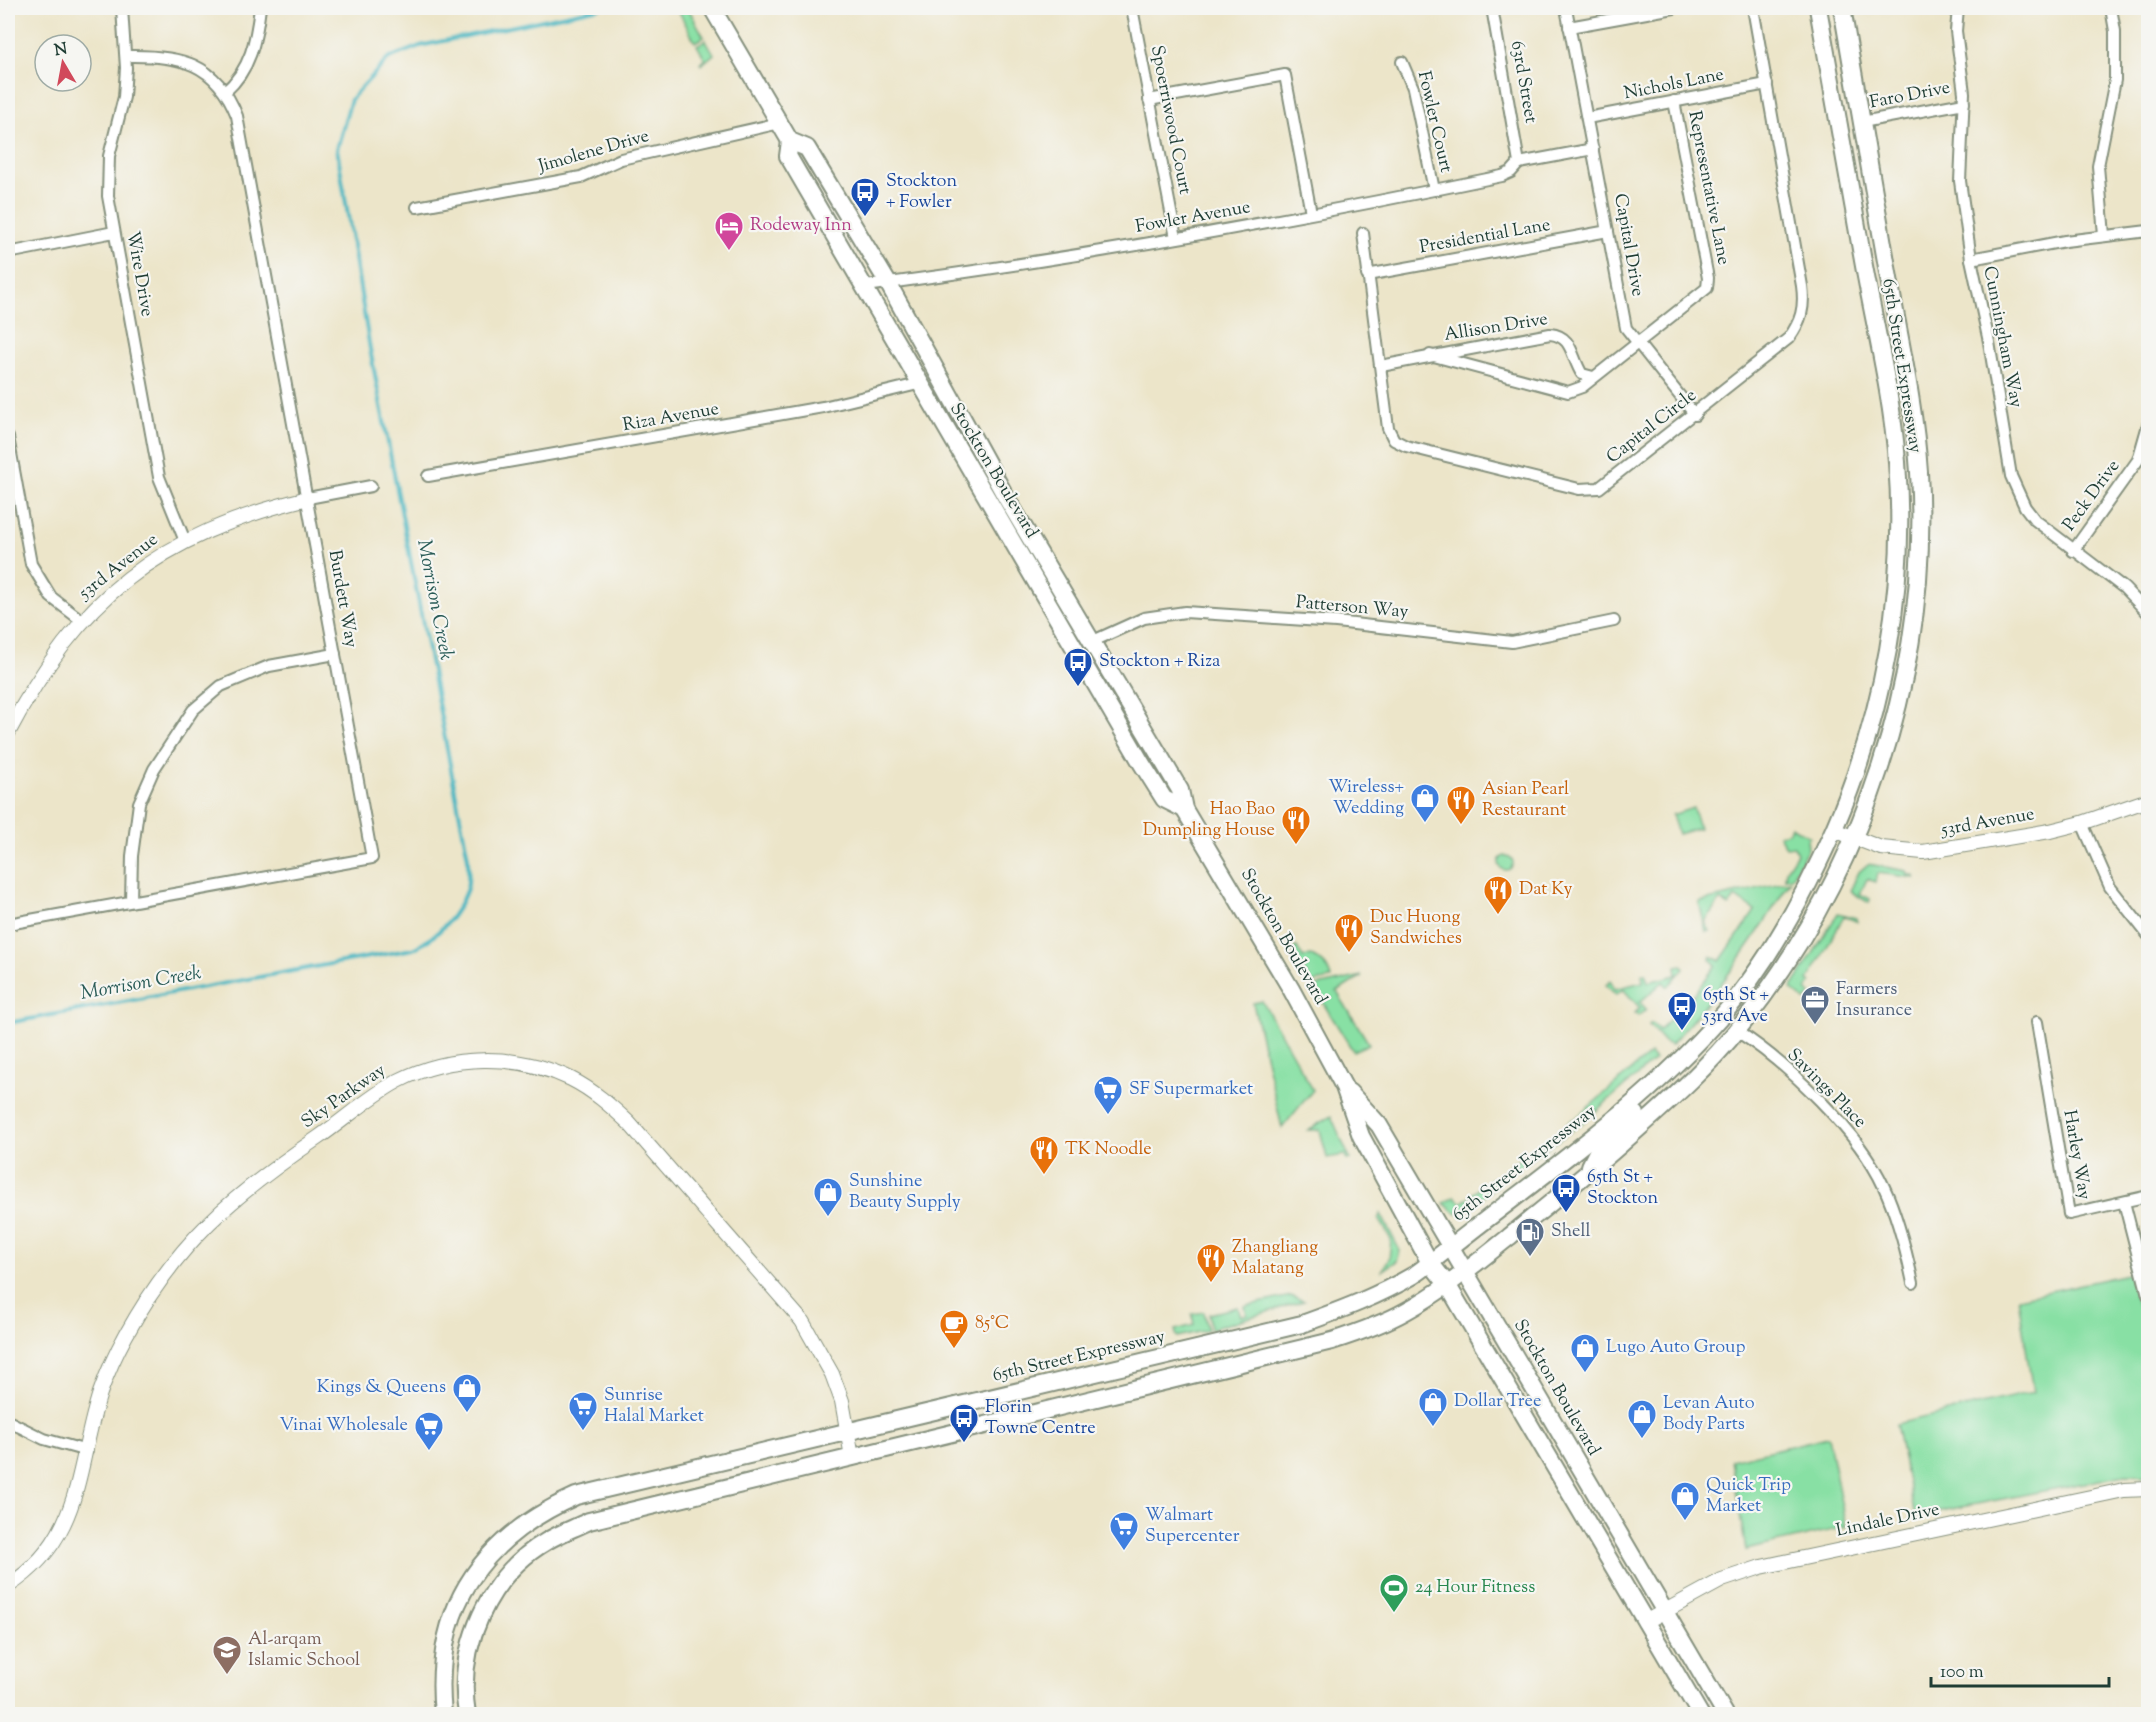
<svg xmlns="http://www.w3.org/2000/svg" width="2156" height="1722" font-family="'Sorts Mill Goudy',serif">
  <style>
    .green { fill: #88e0a4; stroke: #548e6c; stroke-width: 1.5 }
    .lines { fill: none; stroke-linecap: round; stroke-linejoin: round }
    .stream { stroke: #49b7c2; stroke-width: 4 }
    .minor-casing { stroke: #86917e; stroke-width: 14 }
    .tertiary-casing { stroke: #86917e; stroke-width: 16 }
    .secondary-casing { stroke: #86917e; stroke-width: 20 }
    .minor { stroke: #fff; stroke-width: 10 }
    .tertiary { stroke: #fff; stroke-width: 14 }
    .secondary { stroke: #fff; stroke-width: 16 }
    .labels { text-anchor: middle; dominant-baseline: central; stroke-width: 4.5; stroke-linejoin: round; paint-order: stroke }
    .street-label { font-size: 18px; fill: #1f3d34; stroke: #f6f6f2 }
    .transit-label { font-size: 18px; fill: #164399; stroke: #f6f6f2; text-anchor: start }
    .hotel-label { font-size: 18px; fill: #b23c85; stroke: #f6f6f2; text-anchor: start }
    .shop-label { font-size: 18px; fill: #366cbe; stroke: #f6f6f2; text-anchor: start }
    .food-label { font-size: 18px; fill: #c56008; stroke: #f6f6f2; text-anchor: start }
    .service-label { font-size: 18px; fill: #4e5e75; stroke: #f6f6f2; text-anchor: start }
    .leisure-label { font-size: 18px; fill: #27864d; stroke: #f6f6f2; text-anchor: start }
    .education-label { font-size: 18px; fill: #785e54; stroke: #f6f6f2; text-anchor: start }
    .water-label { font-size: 20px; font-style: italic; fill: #2a5c58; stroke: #f6f6f2 }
  </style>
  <rect width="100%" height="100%" fill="#f6f6f2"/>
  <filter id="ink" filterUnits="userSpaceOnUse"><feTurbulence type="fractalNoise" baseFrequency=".0167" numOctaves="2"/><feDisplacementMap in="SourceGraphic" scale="12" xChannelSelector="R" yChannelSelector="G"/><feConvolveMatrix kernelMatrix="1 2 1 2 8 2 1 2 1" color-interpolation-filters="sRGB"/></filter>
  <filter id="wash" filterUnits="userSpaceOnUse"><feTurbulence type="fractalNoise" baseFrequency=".008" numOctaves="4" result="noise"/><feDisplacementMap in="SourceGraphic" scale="24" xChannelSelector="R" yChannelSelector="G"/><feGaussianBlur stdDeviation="1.35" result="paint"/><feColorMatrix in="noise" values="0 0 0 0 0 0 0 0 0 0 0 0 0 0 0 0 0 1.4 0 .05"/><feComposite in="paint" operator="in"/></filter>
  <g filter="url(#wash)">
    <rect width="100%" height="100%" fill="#ece5c9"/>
    <!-- green -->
    <g class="green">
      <polygon points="683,8 688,8 704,37 695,42 678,10"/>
      <polygon points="706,40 714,54 701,65 700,63 705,59 697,45"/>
      <polygon points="1693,808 1699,828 1678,834 1672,815"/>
      <polygon points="1791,826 1810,837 1807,839 1808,848 1792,877 1785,878 1786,870 1797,853 1794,846 1786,847 1779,835 1788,832"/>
      <circle cx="1506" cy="863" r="7"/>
      <polygon points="1868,864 1907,871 1908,875 1913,875 1915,878 1878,873 1876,882 1867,879 1860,894 1870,899 1869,903 1850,891 1859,872"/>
      <path d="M1790 881C1754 942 1718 992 1671 1045L1664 1042 1649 1025 1652 1023 1659 1030 1690 1000 1683 991 1693 996 1716 965 1710 959 1711 956 1720 961 1755 911 1735 897 1729 906 1720 900 1705 922 1710 931 1706 932 1699 902Z"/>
      <polygon points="1838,913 1857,918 1858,922 1844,916 1808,981 1811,983 1806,990 1811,994 1805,1001 1791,989"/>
      <path d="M1297 947 1303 958 1310 955C1321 962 1328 963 1331 979L1311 983 1292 949Z"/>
      <polygon points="1682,965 1684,968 1668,987 1663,982 1640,1002 1646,1009 1638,1016 1635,1013 1640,1008 1623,989 1616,995 1606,985 1611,981 1614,989 1643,982 1642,974 1645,973 1648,982 1677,975 1676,966"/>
      <polygon points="1362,976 1337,992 1369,1044 1353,1051 1313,987"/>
      <polygon points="1262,1001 1313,1090 1282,1128 1253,1003"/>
      <polygon points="1650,1054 1655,1060 1581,1124 1576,1118"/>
      <polygon points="1331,1116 1350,1159 1347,1160 1345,1155 1327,1158 1320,1130 1308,1130"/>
      <polygon points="1573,1119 1578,1126 1514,1171 1510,1165 1539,1148"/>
      <polygon points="1492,1178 1497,1185 1464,1212 1455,1213 1444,1203 1454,1197 1461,1203"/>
      <polygon points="1381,1214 1400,1251 1397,1261 1381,1271 1389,1259 1391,1240 1379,1218"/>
      <polygon points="2128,1274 2137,1304 2148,1324 2148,1476 2125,1475 1915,1516 1896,1424 2033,1392 2018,1298"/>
      <polygon points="1291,1296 1304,1301 1211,1329 1209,1314 1238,1307 1241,1316 1247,1314 1245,1306"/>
      <polygon points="1204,1312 1208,1330 1177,1337 1175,1330 1194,1325 1192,1314"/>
      <polygon points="1828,1437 1846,1527 1746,1550 1731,1460"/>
    </g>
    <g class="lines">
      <!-- stream -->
      <path class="stream" d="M8 1023 413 949C437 937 456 917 466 891 470 882 468 868 468 858L370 349 337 149 351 99 389 58 420 46 599 8"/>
    </g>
  </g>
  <g filter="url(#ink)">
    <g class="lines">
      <!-- minor casing -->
      <g class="minor-casing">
        <g id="minor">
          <polyline points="122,8 126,68 124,97 109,156 108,196 159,477 185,541"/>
          <polyline points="1132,8 1176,238"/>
          <polyline points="1492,8 1519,163"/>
          <polyline points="1566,8 1626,328 1695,415"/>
          <polyline points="1958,8 1956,31 1964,93 1960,181 1971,259 1989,342 2011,476 2025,507 2035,520 2124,588 2148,613"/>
          <polyline points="1569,27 1674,8"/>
          <polyline points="1402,62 1413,88 1434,190"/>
          <path d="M225 92C251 69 256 40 260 8"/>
          <polyline points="1149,100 1285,75 1311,213"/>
          <polyline points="1587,118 1767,84"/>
          <polyline points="1862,122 1964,103"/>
          <polyline points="1519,163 1593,149"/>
          <polyline points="417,207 581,177 621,159 780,123"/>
          <path d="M1363 233 1388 428 1394 440 1406 446 1579 489 1599 488 1789 338C1801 321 1805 308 1802 286L1753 8"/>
          <polyline points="2104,235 2098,166 2115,80 2115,31 2111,8"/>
          <polyline points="8,253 114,232"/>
          <polyline points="1971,259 2065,241 2148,231"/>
          <polyline points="1367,275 1608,231"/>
          <path d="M866 286C1079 258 1291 220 1502 176L1511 172 1519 163"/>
          <polyline points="1430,355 1568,392 1582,387 1707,288 1708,278 1674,101"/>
          <path d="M1381 366 1550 334C1573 336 1571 357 1582 374L1593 377"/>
          <polyline points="8,437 31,564 51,597 81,620"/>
          <polyline points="428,476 823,407 918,384"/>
          <polyline points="308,498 371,486"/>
          <polyline points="2073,551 2138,460 2148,425"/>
          <polyline points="1091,642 1144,618 1185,612 1336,622 1512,642 1614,621"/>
          <polyline points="2082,823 2110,887 2148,935"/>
          <polyline points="131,901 132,856 139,803 154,769 193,710 221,686 269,666 335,654"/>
          <path d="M8 924 372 858 237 116C216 62 179 55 127 56"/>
          <polyline points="2037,1022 2069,1214 2148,1196"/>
          <path d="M1737 1031C1787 1063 1859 1132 1884 1187 1898 1217 1906 1250 1913 1283"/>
          <polyline points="2124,1202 2148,1295"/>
          <polyline points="8,1421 44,1439 87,1451"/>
        </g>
      </g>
      <!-- tertiary casing -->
      <g class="tertiary-casing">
        <g id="tertiary">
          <path d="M8 733C79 597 158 535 308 498"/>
          <polyline points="1834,830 1881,848 1923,852 2050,831 2082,823 2148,800"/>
          <path d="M8 1586C83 1538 76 1467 100 1393 107 1373 116 1353 126 1335 178 1241 232 1196 319 1137 345 1119 370 1096 398 1081 450 1054 517 1053 571 1079 593 1090 611 1106 629 1123L802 1321 832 1374 842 1401 852 1457"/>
          <polyline points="1645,1622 1722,1580 1761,1567 2124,1490 2148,1489"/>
        </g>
      </g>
      <!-- secondary casing -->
      <g class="secondary-casing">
        <g id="secondary">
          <polyline points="712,8 790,141 807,148 888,283 1007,499 1180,790 1184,809 1291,989 1344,1087 1361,1136 1429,1261 1447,1284 1700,1714"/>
          <polyline points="790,141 788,156 1142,764 1164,799 1184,809"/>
          <polyline points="1349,1092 1379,1125 1725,1714"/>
          <polyline points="1590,1166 1601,1144 1636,1114"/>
          <path d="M443 1714C432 1608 481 1538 576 1496L1302 1324C1341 1310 1378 1296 1414 1275 1427 1267 1438 1255 1451 1247 1543 1174 1643 1106 1721 1017 1769 962 1805 895 1834 829 1884 714 1907 588 1897 462 1892 396 1876 331 1864 266 1849 180 1833 94 1818 8"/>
          <path d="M467 1714C456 1648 488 1575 547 1541 560 1533 575 1528 589 1521L1332 1341C1357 1333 1383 1324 1406 1311 1443 1291 1476 1263 1509 1237 1546 1206 1584 1177 1620 1145 1661 1108 1704 1072 1739 1028 1864 873 1931 671 1919 472 1915 411 1902 351 1891 290 1875 196 1859 102 1842 8"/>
        </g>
      </g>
      <!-- minor -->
      <use href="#minor" class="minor"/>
      <!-- tertiary -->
      <use href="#tertiary" class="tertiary"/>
      <!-- secondary -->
      <use href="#secondary" class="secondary"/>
    </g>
  </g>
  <!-- icons -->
  <defs>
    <g id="bus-pin" transform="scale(1.5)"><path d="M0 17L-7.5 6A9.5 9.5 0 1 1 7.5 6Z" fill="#1a4fb4" stroke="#f6f6f2"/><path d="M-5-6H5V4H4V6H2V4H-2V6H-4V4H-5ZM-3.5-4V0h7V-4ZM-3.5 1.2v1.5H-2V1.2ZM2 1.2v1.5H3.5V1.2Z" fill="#fff"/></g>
    <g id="hotel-pin" transform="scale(1.5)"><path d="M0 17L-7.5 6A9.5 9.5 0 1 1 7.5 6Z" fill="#d1479c" stroke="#f6f6f2"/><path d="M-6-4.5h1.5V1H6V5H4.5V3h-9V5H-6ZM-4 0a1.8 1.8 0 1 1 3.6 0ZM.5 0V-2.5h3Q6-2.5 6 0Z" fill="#fff"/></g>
    <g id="shop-pin" transform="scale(1.5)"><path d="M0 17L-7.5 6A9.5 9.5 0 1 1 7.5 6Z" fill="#3f7fe0" stroke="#f6f6f2"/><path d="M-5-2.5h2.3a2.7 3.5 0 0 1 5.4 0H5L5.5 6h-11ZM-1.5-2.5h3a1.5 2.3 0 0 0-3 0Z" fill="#fff"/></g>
    <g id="restaurant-pin" transform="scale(1.5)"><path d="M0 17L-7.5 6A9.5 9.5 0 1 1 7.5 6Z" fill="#e8710a" stroke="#f6f6f2"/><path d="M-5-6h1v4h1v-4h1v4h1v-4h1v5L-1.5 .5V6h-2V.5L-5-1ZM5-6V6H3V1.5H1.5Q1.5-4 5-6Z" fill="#fff"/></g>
    <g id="office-pin" transform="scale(1.5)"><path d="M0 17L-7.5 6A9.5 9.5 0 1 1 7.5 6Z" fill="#5c6f8a" stroke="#f6f6f2"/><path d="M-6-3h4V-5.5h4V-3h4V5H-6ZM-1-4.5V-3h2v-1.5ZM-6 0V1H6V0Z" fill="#fff"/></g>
    <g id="supermarket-pin" transform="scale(1.5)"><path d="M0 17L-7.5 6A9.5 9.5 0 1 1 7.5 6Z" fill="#3f7fe0" stroke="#f6f6f2"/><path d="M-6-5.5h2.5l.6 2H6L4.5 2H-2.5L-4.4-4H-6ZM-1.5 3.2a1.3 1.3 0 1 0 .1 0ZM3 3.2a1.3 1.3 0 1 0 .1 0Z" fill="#fff"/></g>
    <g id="fuel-pin" transform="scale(1.5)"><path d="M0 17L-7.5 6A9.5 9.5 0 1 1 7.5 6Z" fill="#5c6f8a" stroke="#f6f6f2"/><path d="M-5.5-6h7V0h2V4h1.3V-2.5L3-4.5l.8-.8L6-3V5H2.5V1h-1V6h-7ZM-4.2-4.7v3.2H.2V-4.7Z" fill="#fff"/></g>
    <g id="cafe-pin" transform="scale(1.5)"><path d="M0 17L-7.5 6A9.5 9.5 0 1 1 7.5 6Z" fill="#e8710a" stroke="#f6f6f2"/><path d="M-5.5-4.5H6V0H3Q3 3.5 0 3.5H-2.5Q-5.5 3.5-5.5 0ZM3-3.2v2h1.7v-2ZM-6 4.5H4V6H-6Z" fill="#fff"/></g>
    <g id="stadium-pin" transform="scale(1.5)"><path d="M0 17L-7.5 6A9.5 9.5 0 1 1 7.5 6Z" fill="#2e9e5b" stroke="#f6f6f2"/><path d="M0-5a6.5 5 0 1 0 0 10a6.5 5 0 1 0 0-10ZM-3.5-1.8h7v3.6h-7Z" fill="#fff"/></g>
    <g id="school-pin" transform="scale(1.5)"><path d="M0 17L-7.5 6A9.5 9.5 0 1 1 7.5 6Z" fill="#8d6e63" stroke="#f6f6f2"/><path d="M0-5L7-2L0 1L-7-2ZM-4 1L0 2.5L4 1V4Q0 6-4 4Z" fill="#fff"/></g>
  </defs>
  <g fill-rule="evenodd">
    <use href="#bus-pin" x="865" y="192"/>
    <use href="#hotel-pin" x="729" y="226"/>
    <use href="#bus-pin" x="1078" y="662"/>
    <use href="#shop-pin" x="1425" y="798"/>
    <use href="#restaurant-pin" x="1461" y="800"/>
    <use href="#restaurant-pin" x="1296" y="820"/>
    <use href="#restaurant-pin" x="1498" y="890"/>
    <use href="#restaurant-pin" x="1349" y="928"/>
    <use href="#office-pin" x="1815" y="1000"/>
    <use href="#bus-pin" x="1682" y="1006"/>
    <use href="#supermarket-pin" x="1108" y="1090"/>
    <use href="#restaurant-pin" x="1044" y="1150"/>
    <use href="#bus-pin" x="1566" y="1188"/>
    <use href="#shop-pin" x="828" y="1192"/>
    <use href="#fuel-pin" x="1530" y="1232"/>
    <use href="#restaurant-pin" x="1211" y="1258"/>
    <use href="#cafe-pin" x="954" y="1324"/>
    <use href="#shop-pin" x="1585" y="1348"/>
    <use href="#shop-pin" x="467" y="1388"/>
    <use href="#shop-pin" x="1433" y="1402"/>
    <use href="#supermarket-pin" x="583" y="1406"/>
    <use href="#shop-pin" x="1642" y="1414"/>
    <use href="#bus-pin" x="964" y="1418"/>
    <use href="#supermarket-pin" x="429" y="1426"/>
    <use href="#shop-pin" x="1685" y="1496"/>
    <use href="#supermarket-pin" x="1124" y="1526"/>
    <use href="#stadium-pin" x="1394" y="1588"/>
    <use href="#school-pin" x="227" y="1650"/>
  </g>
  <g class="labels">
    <!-- street labels -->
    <g class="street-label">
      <text transform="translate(1523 82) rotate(80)">63rd Street</text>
      <text transform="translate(1674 85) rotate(-11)">Nichols Lane</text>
      <text transform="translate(1910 96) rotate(-11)">Faro Drive</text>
      <text transform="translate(1170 120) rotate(79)">Spoerriwood Court</text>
      <text transform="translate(1434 122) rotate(77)">Fowler Court</text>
      <text transform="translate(594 152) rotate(-16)">Jimolene Drive</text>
      <text transform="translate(1708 188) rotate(79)">Representative Lane</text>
      <text transform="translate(1193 218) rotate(-10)">Fowler Avenue</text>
      <text transform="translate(1485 237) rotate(-10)">Presidential Lane</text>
      <text transform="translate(1628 245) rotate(80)">Capital Drive</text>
      <text transform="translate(139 274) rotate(80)">Wire Drive</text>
      <text transform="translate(1496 328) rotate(-9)">Allison Drive</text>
      <text transform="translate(2002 337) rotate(79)">Cunningham Way</text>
      <text transform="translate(1901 366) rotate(81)">65th Street Expressway</text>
      <text transform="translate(671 418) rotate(-10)">Riza Avenue</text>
      <text transform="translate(1652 427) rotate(-38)">Capital Circle</text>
      <text transform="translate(993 471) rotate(59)">Stockton Boulevard</text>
      <text transform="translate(2092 496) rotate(-54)">Peck Drive</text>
      <text transform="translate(119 567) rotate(-38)">53rd Avenue</text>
      <text transform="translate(342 599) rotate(80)">Burdett Way</text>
      <text transform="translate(1352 608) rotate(5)">Patterson Way</text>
      <text transform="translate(1988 823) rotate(-10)">53rd Avenue</text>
      <text transform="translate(1283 937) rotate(60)">Stockton Boulevard</text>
      <text transform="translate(1826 1089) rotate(45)">Savings Place</text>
      <text transform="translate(344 1097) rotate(-35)">Sky Parkway</text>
      <text transform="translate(2076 1155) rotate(80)">Harley Way</text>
      <text transform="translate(1525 1164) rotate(-38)">65th Street Expressway</text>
      <text transform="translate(1079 1357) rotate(-13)">65th Street Expressway</text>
      <text transform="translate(1556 1388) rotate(60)">Stockton Boulevard</text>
      <text transform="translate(1888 1521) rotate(-12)">Lindale Drive</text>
    </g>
    <!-- transit labels -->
    <g class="transit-label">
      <text x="886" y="182">Stockton<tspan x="886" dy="21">+ Fowler</tspan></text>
      <text x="1099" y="662">Stockton + Riza</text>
      <text x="1703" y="996">65th St +<tspan x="1703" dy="21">53rd Ave</tspan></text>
      <text x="1587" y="1178">65th St +<tspan x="1587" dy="21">Stockton</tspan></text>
      <text x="985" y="1408">Florin<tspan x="985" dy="21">Towne Centre</tspan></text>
    </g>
    <!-- hotel labels -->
    <g class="hotel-label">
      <text x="750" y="226">Rodeway Inn</text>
    </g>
    <!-- shop labels -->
    <g class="shop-label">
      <text x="1404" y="788" text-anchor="end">Wireless+<tspan x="1404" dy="21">Wedding</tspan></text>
      <text x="1129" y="1090">SF Supermarket</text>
      <text x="849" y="1182">Sunshine<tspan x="849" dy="21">Beauty Supply</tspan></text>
      <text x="1606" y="1348">Lugo Auto Group</text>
      <text x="446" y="1388" text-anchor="end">Kings &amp; Queens</text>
      <text x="604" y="1396">Sunrise<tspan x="604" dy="21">Halal Market</tspan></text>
      <text x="1454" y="1402">Dollar Tree</text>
      <text x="1663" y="1404">Levan Auto<tspan x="1663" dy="21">Body Parts</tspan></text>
      <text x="408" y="1426" text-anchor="end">Vinai Wholesale</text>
      <text x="1706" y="1486">Quick Trip<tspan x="1706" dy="21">Market</tspan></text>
      <text x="1145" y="1516">Walmart<tspan x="1145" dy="21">Supercenter</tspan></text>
    </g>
    <!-- food labels -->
    <g class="food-label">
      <text x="1482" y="790">Asian Pearl<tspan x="1482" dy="21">Restaurant</tspan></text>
      <text x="1275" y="810" text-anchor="end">Hao Bao<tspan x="1275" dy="21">Dumpling House</tspan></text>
      <text x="1519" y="890">Dat Ky</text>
      <text x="1370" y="918">Duc Huong<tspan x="1370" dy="21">Sandwiches</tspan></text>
      <text x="1065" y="1150">TK Noodle</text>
      <text x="1232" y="1248">Zhangliang<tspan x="1232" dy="21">Malatang</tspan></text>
      <text x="975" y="1324">85°C</text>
    </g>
    <!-- service labels -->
    <g class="service-label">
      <text x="1836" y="990">Farmers<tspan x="1836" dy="21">Insurance</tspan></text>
      <text x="1551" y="1232">Shell</text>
    </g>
    <!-- leisure labels -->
    <g class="leisure-label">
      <text x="1415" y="1588">24 Hour Fitness</text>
    </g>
    <!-- education labels -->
    <g class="education-label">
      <text x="248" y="1640">Al-arqam<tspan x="248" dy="21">Islamic School</tspan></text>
    </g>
    <!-- water labels -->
    <g class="water-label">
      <text transform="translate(434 600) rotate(79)">Morrison Creek</text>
      <text transform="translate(141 984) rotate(-10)">Morrison Creek</text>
    </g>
  </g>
  <!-- margin -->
  <rect width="2156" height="1722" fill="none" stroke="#f6f6f2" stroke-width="30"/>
  <!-- north arrow -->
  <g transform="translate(63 63) rotate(350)"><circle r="28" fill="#f6f6f2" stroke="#a0aca6" stroke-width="1.5"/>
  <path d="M0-4.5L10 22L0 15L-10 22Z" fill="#d1495b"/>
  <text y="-9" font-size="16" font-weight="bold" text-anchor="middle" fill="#1f3d34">N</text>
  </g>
  <!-- scale -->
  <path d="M1931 1677v9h178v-9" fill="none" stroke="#1f3d34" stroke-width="3"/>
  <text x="1940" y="1677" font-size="18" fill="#1f3d34" stroke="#f6f6f2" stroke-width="4.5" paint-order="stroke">100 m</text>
</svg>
